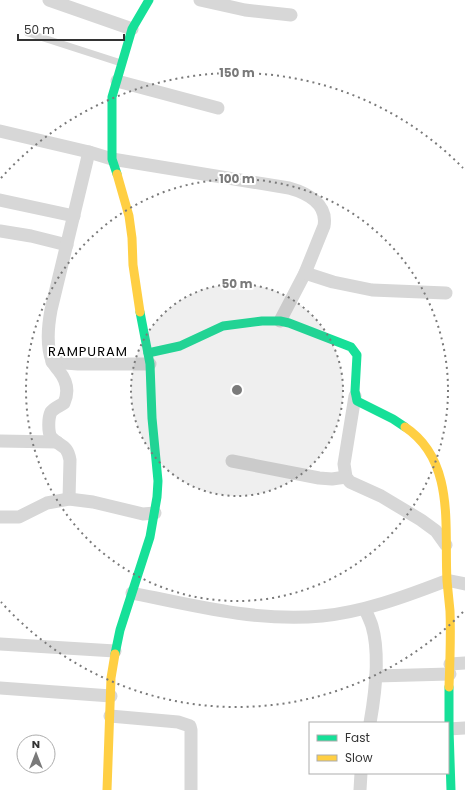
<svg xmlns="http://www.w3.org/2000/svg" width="465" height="790" font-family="Poppins,sans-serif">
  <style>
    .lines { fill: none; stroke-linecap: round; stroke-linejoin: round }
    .lane { stroke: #d7d7d7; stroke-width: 7 }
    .street { stroke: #d7d7d7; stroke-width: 13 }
    .fast { stroke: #16e098; stroke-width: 9 }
    .slow { stroke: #ffcf43; stroke-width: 9 }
    .ring { fill: none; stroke: #7a7a7a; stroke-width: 2; stroke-dasharray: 2 4 }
    .labels { text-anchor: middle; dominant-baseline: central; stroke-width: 4; stroke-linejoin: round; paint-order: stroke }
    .quarter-label { font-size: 13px; letter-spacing: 1px; fill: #000; stroke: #fff }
    .centre { fill: #7a7a7a; stroke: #fff; stroke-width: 2 }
    .ring-label { font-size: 12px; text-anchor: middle; font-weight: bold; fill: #7a7a7a; stroke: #fff; stroke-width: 4; stroke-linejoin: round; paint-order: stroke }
  </style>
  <rect width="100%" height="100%" fill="#fff"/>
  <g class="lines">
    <!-- lane -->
    <polyline class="lane" points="28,33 121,63"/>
    <!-- street -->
    <g class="street">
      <polyline points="49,0 132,29"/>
      <polyline points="200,0 245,10 291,15"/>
      <polyline points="117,81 218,108"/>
      <path d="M0 131 89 152 112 159 289 188C307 193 328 204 324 226L305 273 280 321"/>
      <polyline points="0,200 74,216"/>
      <polyline points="0,231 31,236 67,245"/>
      <polyline points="305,273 333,282 372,290 446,293"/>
      <polyline points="52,362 78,364 150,364"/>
      <polyline points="355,396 344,464 346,477 350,482 381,496 421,520 436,531 446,545"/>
      <polyline points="0,441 57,442"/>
      <polyline points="232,461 319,478 332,479 346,477"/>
      <path d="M69 499 70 460C67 443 59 447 51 437 48 432 48 418 51 412 54 408 60 406 64 403 69 392 67 381 59 371 57 368 53 364 52 361 46 345 48 326 51 310L89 152"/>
      <polyline points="0,517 19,517 47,503 69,499 93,502 143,514 155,513"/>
      <path d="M132 593C195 606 258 622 322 616 363 612 404 597 443 582L451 581 465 584"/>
      <path d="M365 609C367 614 370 620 372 626 380 653 375 695 370 723"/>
      <polyline points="0,644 115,651"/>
      <polyline points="450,664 465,663"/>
      <polyline points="376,676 450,674"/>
      <polyline points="0,688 111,696"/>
      <polyline points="110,716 178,722 190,726 191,730 191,790"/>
      <polyline points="448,729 465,728"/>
      <polyline points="360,790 361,773"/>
    </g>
    <!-- fast -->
    <g class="fast">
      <polyline points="117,174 112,159 112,97 132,29 149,0"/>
      <polyline points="148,353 180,346 223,326 262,321 280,321 289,323 351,347 357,355 355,391 357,401 393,419 405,427"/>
      <polyline points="115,654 120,630 150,537 157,497 158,481 152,418 150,364 140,312"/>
      <polyline points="449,687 449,729 451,790"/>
    </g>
    <!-- slow -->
    <g class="slow">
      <polyline points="117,174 129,216 132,238 133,265 140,312"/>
      <path d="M405 427C456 461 444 528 447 581 448 591 449 601 450 611 451 636 450 662 449 687"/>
      <polyline points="107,790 111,678 115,654"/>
    </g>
  </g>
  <!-- distance rings -->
  <circle cx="237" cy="390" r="106" fill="#7a7a7a" fill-opacity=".12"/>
  <g class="ring">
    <circle cx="237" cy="390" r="106"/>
    <circle cx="237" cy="390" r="211"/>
    <path d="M463 612A317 317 0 0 1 1 602M1 178A317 317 0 0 1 463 168"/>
  </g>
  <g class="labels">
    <!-- quarter labels -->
    <g class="quarter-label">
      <text x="88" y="351">RAMPURAM</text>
    </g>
  </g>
  <circle cx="237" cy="390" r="6" class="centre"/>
  <g class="ring-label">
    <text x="237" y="77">150 m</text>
    <text x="237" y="183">100 m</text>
    <text x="237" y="288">50 m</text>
  </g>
  <!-- legend -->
  <rect x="309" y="722" width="140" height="52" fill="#ffffff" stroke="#adadad"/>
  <rect x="317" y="735" width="20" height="6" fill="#16e098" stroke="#adadad"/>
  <text x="345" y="742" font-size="12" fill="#333333">Fast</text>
  <rect x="317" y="755" width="20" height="6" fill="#ffcf43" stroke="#adadad"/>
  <text x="345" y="762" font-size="12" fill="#333333">Slow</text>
  <!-- north arrow -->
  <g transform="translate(36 754)"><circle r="19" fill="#ffffff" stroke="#adadad"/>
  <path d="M0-3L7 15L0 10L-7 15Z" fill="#7a7a7a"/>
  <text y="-6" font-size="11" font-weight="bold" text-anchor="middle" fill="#333333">N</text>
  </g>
  <!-- scale -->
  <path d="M18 34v6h106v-6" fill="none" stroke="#333333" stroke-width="2"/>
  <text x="24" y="34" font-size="12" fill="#333333" stroke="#ffffff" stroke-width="3" paint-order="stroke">50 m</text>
</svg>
